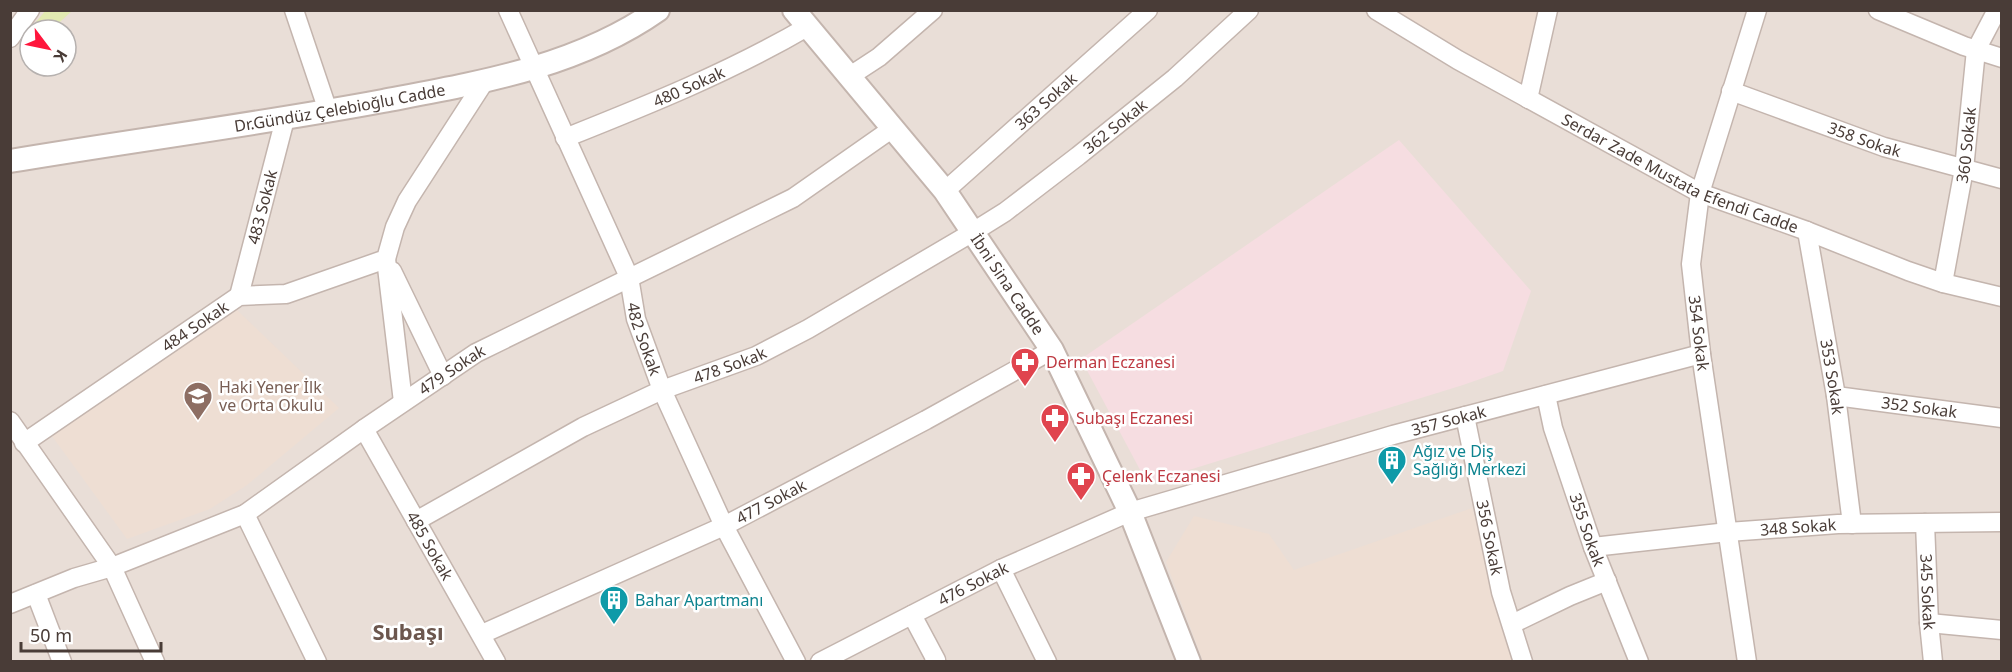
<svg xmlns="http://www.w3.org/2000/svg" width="2012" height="672" font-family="'Noto Sans',sans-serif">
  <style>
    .residential { fill: #e9ded7; fill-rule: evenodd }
    .education { fill: #eeded3 }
    .medical { fill: #f6dde1 }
    .green { fill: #e2eab1 }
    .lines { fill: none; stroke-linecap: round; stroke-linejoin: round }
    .minor-casing { stroke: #c4b5ae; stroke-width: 21 }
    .tertiary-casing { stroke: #c4b5ae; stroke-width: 26 }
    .minor { stroke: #fff; stroke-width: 18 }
    .tertiary { stroke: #fff; stroke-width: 22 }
    .labels { text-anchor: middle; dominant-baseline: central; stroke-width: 5; stroke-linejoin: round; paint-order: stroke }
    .street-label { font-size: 16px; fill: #493c37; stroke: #fff }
    .health-label { font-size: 16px; fill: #be3a42; stroke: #fff; text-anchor: start }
    .education-label { font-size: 16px; fill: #785e54; stroke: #fff; text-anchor: start }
    .culture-label { font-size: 16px; fill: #0d838f; stroke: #fff; text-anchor: start }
    .district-label { font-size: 22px; font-weight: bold; fill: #6c574e; stroke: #fff }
  </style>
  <rect width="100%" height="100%" fill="#f5eee9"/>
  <!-- residential -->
  <path class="residential" d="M11 11H2001V661H11ZM30 30H66V66H30Z"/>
  <!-- education -->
  <g class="education">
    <polygon points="1376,11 1550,11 1528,99"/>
    <polygon points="237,310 339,408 247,485 210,509 127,539 52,436"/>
    <polygon points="1472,508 1523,661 1203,661 1166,562 1194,516 1269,534 1294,570"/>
  </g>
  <!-- medical -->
  <polygon class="medical" points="1399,140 1531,291 1503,371 1463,385 1147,483 1081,359"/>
  <!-- green -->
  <polygon class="green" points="46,10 72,10 72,11 51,30 34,30 36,22"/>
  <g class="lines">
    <!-- minor casing -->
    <g class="minor-casing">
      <g id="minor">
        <polyline points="294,10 328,111"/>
        <path id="s1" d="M508 10 629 277 636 319 662 390 724 526 796 662"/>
        <path id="s2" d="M1376 10 1458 60 1700 193 1807 231 1908 271 1943 283 2002 297"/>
        <polyline points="1878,10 1964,46 2002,58"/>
        <polyline points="10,38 30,10"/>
        <polyline points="850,76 879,57 933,10"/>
        <path id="s3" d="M1731 91 1884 147 2002 179"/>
        <polyline points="1528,99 1548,10"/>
        <path id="s4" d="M565 138C648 105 730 72 807 27"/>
        <path id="s5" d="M945 191 1148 10"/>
        <path id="s6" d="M1807 231 1836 396 1852 524"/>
        <polyline points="386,259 403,402"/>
        <polyline points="392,271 443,376"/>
        <path id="s7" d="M1943 283 1964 169 1976 50 1997 10"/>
        <path id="s8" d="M239 296 285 119"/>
        <path id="s9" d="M1546 395 1553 428 1593 547 1639 662"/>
        <path id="s10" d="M1836 396 2002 418"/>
        <path id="s11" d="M1465 416 1501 592 1523 662"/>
        <polyline points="10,421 112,567 155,662"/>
        <path id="s12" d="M364 429 496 662"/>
        <path id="s13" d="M24 443 239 296 286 294 386 259 395 227 407 201 484 82"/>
        <polyline points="245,514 317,662"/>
        <path id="s14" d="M416 521 583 427 662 390 756 356 808 329 973 232 1005 212 1078 156 1175 78 1249 10"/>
        <path id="s15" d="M1925 523 1929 623 1933 662"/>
        <path id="s16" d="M1593 547 1728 532 1838 524 2002 522"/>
        <polyline points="1001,569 1047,662"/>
        <polyline points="36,594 62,662"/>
        <path id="s17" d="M10 604 74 578 112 567 245 514 364 429 476 353 793 198 893 128"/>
        <polyline points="912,615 936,660 934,662"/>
        <polyline points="1929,623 2002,630"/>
        <polyline points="1512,624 1570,596 1607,581"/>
        <path id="s18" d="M482 634 724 526 926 420 1052 350"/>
        <path id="s19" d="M820 662 1001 569 1130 512 1393 435 1701 354"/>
        <polyline points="1747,662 1701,354 1691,264 1700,193 1757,10"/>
      </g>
    </g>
    <!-- tertiary casing -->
    <g class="tertiary-casing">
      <g id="tertiary">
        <path id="s20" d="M794 10 945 191 1052 350 1130 512 1189 662"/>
        <path id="s21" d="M10 161C135 140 260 124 383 101 478 83 577 67 658 10"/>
      </g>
    </g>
    <!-- minor -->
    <use href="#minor" class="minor"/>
    <!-- tertiary -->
    <use href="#tertiary" class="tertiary"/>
  </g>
  <!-- icons -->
  <defs>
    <g id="pharmacy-pin" transform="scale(1.5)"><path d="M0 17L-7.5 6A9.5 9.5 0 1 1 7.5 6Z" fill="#e0444e" stroke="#fff"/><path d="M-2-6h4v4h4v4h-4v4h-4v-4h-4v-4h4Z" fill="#fff"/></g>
    <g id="school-pin" transform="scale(1.5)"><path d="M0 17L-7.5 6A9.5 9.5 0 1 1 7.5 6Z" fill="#8d6e63" stroke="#fff"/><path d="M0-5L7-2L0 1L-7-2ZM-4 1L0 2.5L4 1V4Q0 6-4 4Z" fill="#fff"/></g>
    <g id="building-pin" transform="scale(1.5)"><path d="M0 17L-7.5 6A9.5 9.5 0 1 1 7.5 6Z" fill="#0f9aa8" stroke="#fff"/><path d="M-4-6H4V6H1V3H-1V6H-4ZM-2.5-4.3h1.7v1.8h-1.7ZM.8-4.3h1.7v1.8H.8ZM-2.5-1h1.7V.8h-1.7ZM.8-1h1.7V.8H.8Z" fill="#fff"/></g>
  </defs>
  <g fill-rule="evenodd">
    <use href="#pharmacy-pin" x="1025" y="362"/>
    <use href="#school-pin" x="198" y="396"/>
    <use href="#pharmacy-pin" x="1055" y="418"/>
    <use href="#building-pin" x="1392" y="460"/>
    <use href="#pharmacy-pin" x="1081" y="476"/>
    <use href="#building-pin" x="614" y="600"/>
  </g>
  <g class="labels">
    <!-- street labels -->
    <g class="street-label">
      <text stroke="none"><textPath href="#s4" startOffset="134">480 Sokak</textPath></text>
      <text stroke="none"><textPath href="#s5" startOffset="135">363 Sokak</textPath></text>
      <text stroke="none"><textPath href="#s21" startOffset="334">Dr.Gündüz Çelebioğlu Cadde</textPath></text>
      <text stroke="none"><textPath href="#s14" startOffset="806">362 Sokak</textPath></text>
      <text stroke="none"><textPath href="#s3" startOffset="142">358 Sokak</textPath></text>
      <text stroke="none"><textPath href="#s7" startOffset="140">360 Sokak</textPath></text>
      <text stroke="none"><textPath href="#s2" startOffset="346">Serdar Zade Mustata Efendi Cadde</textPath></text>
      <text stroke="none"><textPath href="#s8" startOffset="92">483 Sokak</textPath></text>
      <text stroke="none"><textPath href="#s20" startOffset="348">İbni Sina Cadde</textPath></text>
      <text stroke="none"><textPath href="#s13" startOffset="207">484 Sokak</textPath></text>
      <text transform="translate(1699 333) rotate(83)">354 Sokak</text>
      <text stroke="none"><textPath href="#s1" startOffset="357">482 Sokak</textPath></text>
      <text stroke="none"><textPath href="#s14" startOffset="351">478 Sokak</textPath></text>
      <text stroke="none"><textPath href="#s17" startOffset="504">479 Sokak</textPath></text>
      <text stroke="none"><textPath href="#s6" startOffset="148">353 Sokak</textPath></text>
      <text stroke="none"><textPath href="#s10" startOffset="84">352 Sokak</textPath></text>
      <text stroke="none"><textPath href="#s19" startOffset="676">357 Sokak</textPath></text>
      <text stroke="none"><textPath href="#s18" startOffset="318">477 Sokak</textPath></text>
      <text stroke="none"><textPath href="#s16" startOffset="206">348 Sokak</textPath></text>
      <text stroke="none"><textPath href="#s9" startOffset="141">355 Sokak</textPath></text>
      <text stroke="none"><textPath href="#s11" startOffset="124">356 Sokak</textPath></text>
      <text stroke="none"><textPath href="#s12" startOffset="134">485 Sokak</textPath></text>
      <text stroke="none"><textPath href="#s19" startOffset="172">476 Sokak</textPath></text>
      <text stroke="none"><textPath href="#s15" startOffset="69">345 Sokak</textPath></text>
    </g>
    <!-- health labels -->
    <g class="health-label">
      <text x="1046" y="362">Derman Eczanesi</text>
      <text x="1076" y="418">Subaşı Eczanesi</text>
      <text x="1102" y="476">Çelenk Eczanesi</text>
    </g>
    <!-- education labels -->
    <g class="education-label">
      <text x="219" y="387">Haki Yener İlk<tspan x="219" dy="18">ve Orta Okulu</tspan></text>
    </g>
    <!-- culture labels -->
    <g class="culture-label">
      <text x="1413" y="451">Ağız ve Diş<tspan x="1413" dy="18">Sağlığı Merkezi</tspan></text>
      <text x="635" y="600">Bahar Apartmanı</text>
    </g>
    <!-- district labels -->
    <g class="district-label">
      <text x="408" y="631">Subaşı</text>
    </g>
  </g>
  <!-- border -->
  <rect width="2012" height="672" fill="none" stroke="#493c37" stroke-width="24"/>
  <!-- north arrow -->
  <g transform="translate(48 48) rotate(122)"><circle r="28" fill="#ffffff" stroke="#b6b1af" stroke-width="1.5"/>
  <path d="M0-4.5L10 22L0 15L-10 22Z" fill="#ff163c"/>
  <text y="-9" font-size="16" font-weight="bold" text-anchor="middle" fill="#493c37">K</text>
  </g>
  <!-- scale -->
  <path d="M21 642v9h140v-9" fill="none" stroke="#493c37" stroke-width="3"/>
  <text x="30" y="642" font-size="18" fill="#493c37" stroke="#ffffff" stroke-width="4.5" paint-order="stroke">50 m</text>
</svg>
